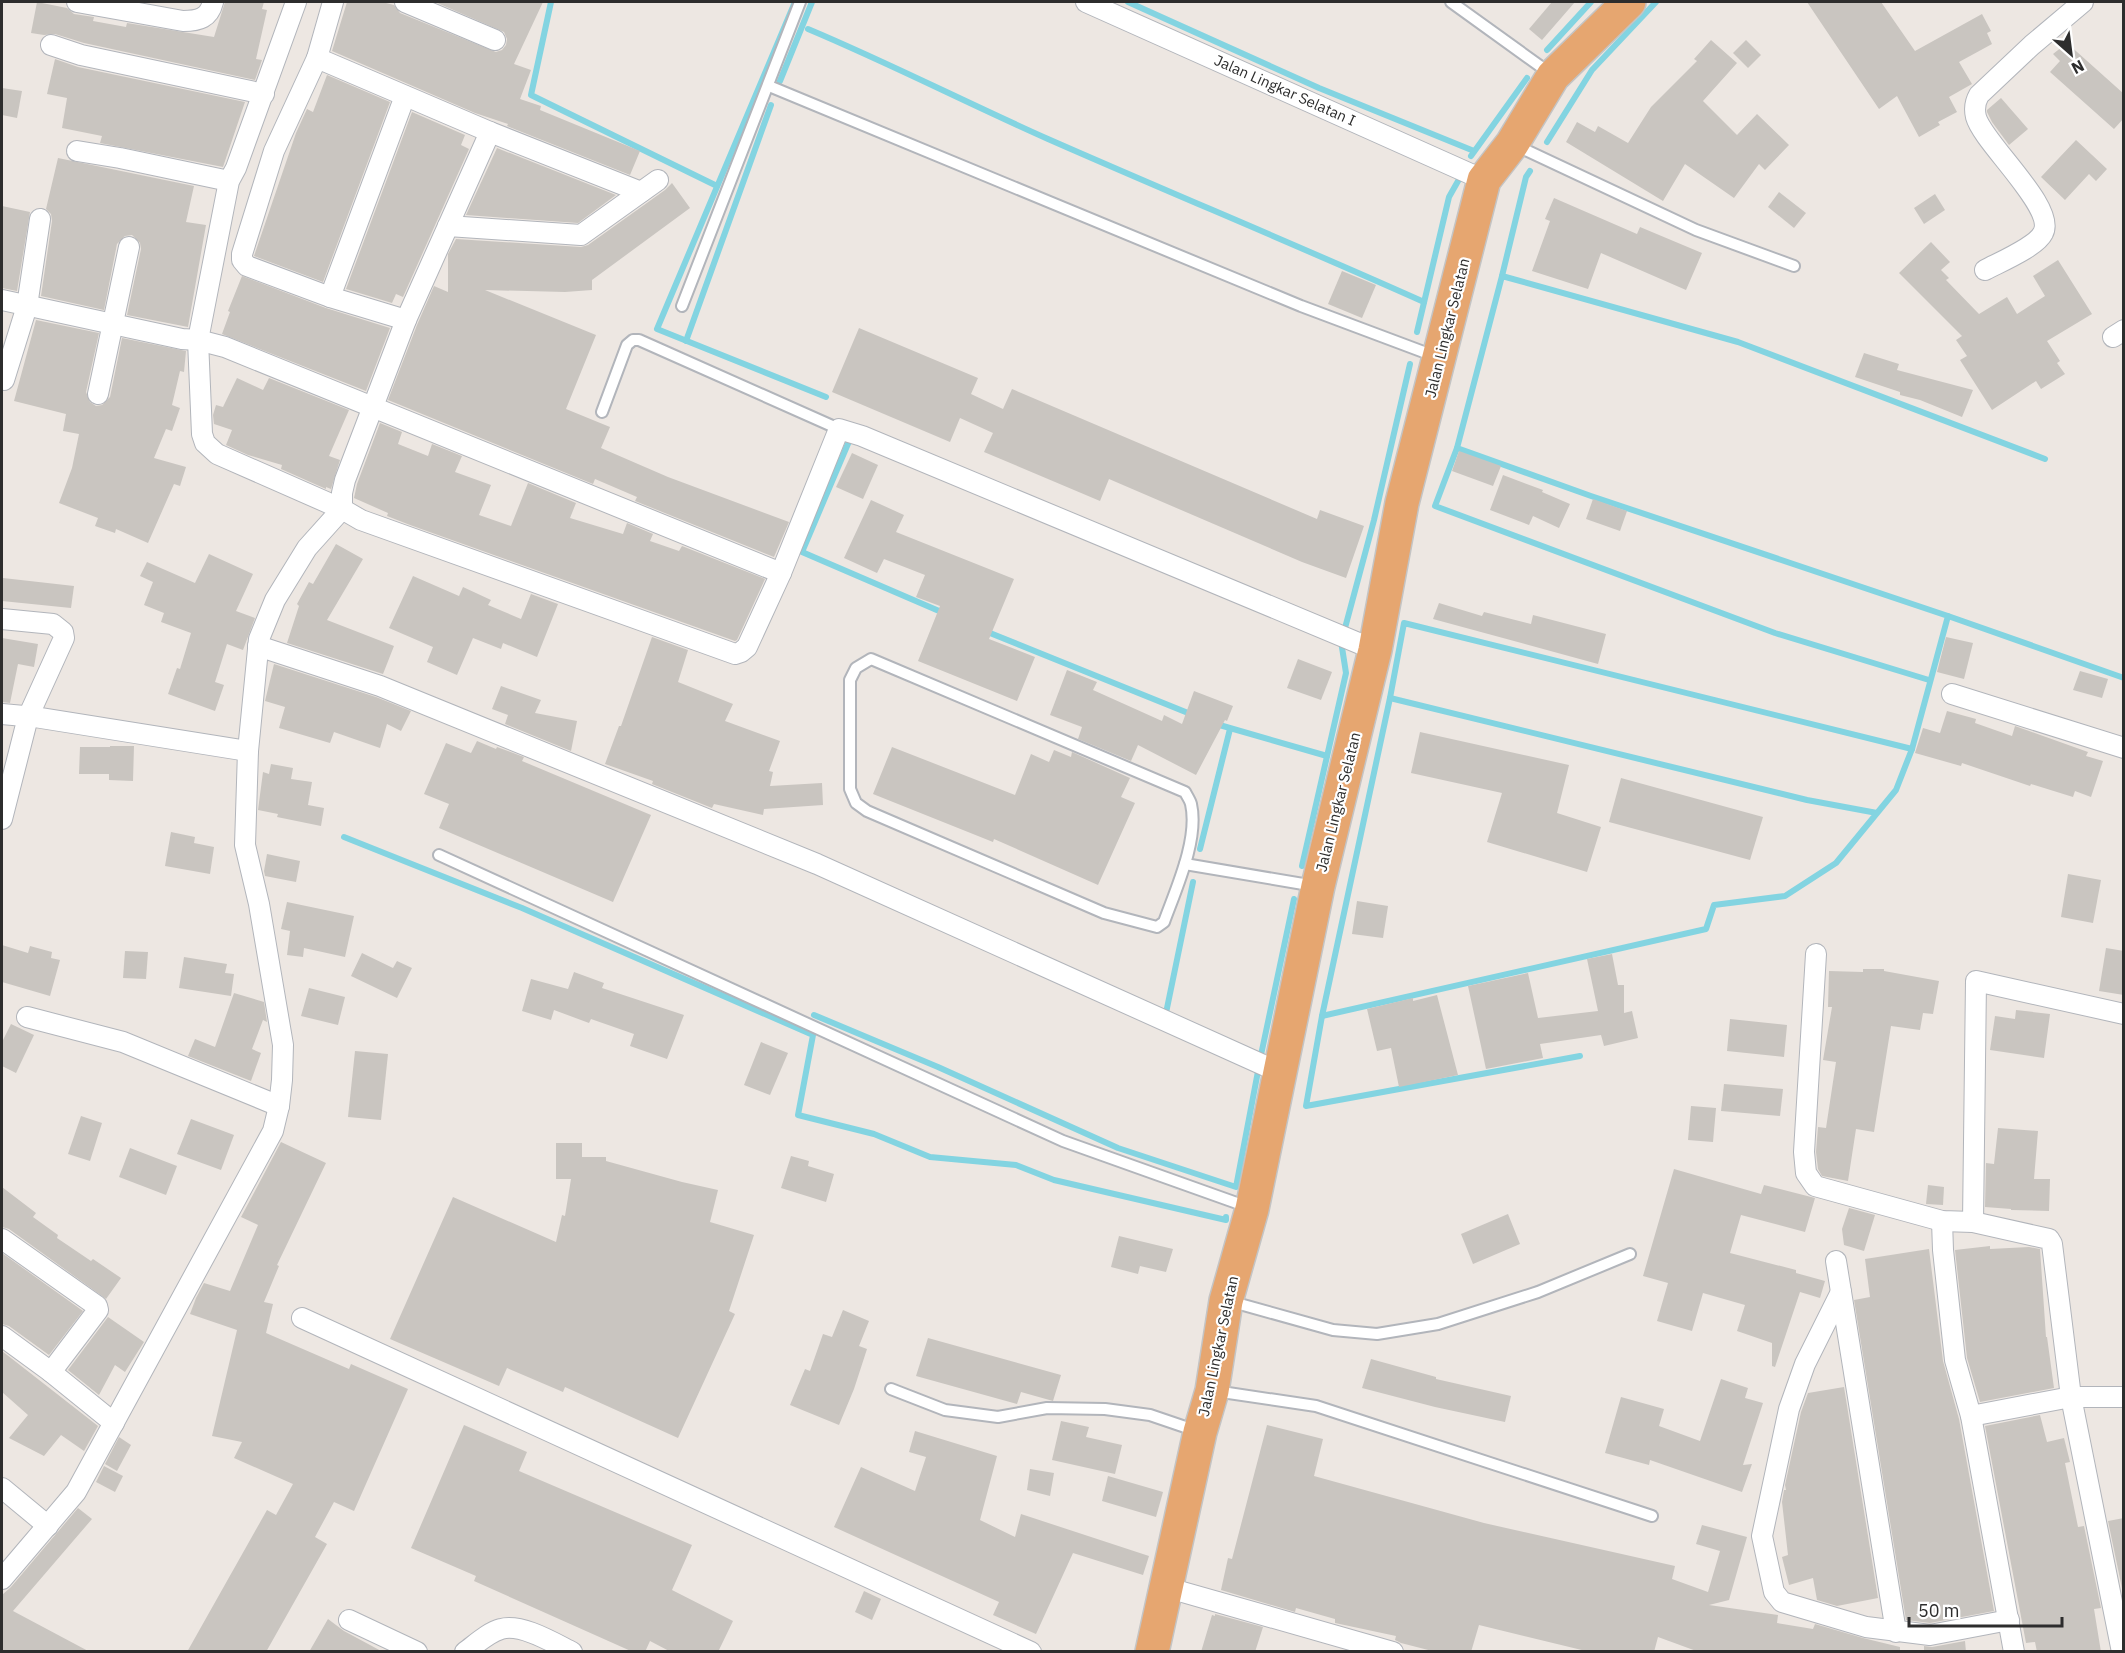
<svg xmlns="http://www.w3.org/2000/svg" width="2125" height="1653" font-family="'IBM Plex Sans',sans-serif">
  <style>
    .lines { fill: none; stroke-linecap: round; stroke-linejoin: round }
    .stream { stroke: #83d4e1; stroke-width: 6 }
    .building { fill: #c9c5c0 }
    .service-casing { stroke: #b2b5bb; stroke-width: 14 }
    .minor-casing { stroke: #b2b5bb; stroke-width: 22 }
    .trunk-casing { stroke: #c4c4c4; stroke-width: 36 }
    .service { stroke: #fff; stroke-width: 10 }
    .minor { stroke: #fff; stroke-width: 20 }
    .trunk { stroke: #e6a670; stroke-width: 33 }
    .labels { text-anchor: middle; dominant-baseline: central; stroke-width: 4.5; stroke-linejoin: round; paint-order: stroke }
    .street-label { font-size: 15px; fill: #2d2d2d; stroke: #fff }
  </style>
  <rect width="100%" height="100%" fill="#ede7e2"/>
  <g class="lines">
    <!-- stream -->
    <g class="stream">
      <polyline points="551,2 531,95 717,186"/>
      <polyline points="795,2 657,329 826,397"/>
      <polyline points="1128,2 1319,88 1474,151"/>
      <path d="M808 29C889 63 967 103 1048 139 1173 194 1299 246 1424 302"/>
      <polyline points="1547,50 1591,2"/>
      <polyline points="780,81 812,2"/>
      <polyline points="1547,142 1592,70 1656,2"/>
      <polyline points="1471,156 1527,78"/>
      <polyline points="1502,276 1526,177 1530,171"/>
      <polyline points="1417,332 1449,197 1462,174"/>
      <polyline points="686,341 771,105"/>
      <polyline points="855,441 850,439 802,552 946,614"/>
      <polyline points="1457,448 1435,506 1775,633 1929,680"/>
      <polyline points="1948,616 2124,678"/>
      <polyline points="1345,628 1374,520 1410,364"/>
      <polyline points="985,631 1193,715"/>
      <polyline points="1390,698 1404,623 1912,749"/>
      <polyline points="1216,724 1327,756"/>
      <polyline points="1877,813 1807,800 1390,698 1322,1016 1706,929 1714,905 1785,896 1836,863 1896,790 1912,749 1948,616 1591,496 1457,448 1502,276 1738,342 2045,459"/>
      <polyline points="344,837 522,908 813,1035 798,1115 874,1134 930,1157 1016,1165 1054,1180 1226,1220 1226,1217"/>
      <polyline points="1200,849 1230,729"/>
      <polyline points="1302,866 1346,673 1341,641"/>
      <polyline points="1166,1013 1193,882"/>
      <polyline points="814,1015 938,1067 1118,1148 1236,1187 1259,1066"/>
      <polyline points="1322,1016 1306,1106 1580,1056"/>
      <polyline points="1261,1055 1294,899"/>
    </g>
  </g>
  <!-- building -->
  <g class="building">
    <polygon points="37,2 67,8 74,14 94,17 93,21 126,27 127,23 214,37 225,2 264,2 262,9 267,10 256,59 262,60 255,80 84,43 55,34 44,35 31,33"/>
    <polygon points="347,2 382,2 394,5 400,13 496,52 502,50 506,45 507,39 504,32 435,2 543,2 514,64 531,70 520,99 541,106 540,110 640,151 630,175 507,126 508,124 475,113 332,51"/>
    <polygon points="1552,2 1575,2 1542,40 1529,29"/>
    <polygon points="1807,2 1881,2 1915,51 1982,14 1991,31 1987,33 1992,44 1959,62 1972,84 1949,97 1957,112 1938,122 1940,125 1919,137 1897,96 1879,109"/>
    <polygon points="1711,40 1737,63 1703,101 1737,135 1757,114 1789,145 1765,170 1759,164 1734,198 1685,164 1663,201 1566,142 1577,122 1595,132 1598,126 1628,143 1651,107 1697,61 1694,59"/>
    <polygon points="1746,40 1761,55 1748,68 1733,53"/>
    <polygon points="2067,43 2124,94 2124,118 2114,129 2050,72 2060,61 2053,54"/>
    <polygon points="55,59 78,67 245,102 223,167 100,143 102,136 62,128 67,98 47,94"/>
    <polygon points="327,75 390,102 323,282 254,256 296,133 307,109 313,112"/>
    <polygon points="2,88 22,91 17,118 2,115"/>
    <polygon points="2001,98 2028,129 2009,145 1992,122 1987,112 1987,110"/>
    <polygon points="412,112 465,135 461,145 469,149 403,297 396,294 392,303 346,289"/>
    <polygon points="2076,140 2107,169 2096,181 2089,174 2065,200 2041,177"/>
    <polygon points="497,148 616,195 578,223 466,215"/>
    <polygon points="58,158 194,186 186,222 206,225 188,327 127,315 141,249 140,243 132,235 125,236 117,244 104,310 41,296 52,221 51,214 46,209"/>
    <polygon points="672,183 690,208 592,280 592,290 565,292 485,290 596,335 566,409 610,427 601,448 668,477 789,522 774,557 635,501 637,497 595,479 593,484 388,400 417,325 434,286 448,292 448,254 456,239 581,247 588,245 665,190"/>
    <polygon points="1779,192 1806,213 1794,228 1768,207"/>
    <polygon points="1935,194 1945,210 1924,224 1914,208"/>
    <polygon points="1554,198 1637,234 1640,227 1702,253 1686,290 1601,253 1588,289 1532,271 1550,221 1545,219"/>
    <polygon points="2,206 30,212 17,291 2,288"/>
    <polygon points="1931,242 1950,262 1941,270 1949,278 1946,280 1979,314 2007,297 2017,314 2045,296 2033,276 2058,260 2092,314 2047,341 2060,361 2057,363 2065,374 2041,389 2036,381 1992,410 1960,360 1967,356 1956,340 1962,336 1899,273"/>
    <polygon points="1342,271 1376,285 1362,318 1328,304"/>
    <polygon points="242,276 326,308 390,328 366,391 222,334 230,312 228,311"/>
    <polygon points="36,320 99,333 86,392 90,402 96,406 102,405 110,397 122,338 186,351 184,372 180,371 172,405 180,408 172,431 166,429 154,458 186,467 180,486 174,484 148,543 116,529 115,533 95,526 98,518 59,503 72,468 79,434 63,431 66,414 14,401"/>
    <polygon points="859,328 978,378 971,394 1003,409 1012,389 1317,519 1320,510 1364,526 1346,578 1302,562 1109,479 1100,501 984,452 993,433 960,418 950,442 832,392"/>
    <polygon points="1864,353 1899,364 1897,370 1973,390 1962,417 1920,400 1900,395 1900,392 1855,377"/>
    <polygon points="237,378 263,390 269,378 349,410 329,456 340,460 331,489 326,487 326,489 281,469 282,465 248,455 226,445 232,430 214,424 213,415 216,405 223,407"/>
    <polygon points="380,423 402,432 398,444 428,456 432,444 462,456 455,472 491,485 479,515 511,526 528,483 576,503 570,518 623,534 627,523 653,534 650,541 679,551 682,546 765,579 737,640 735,641 410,525 387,516 388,513 354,498 357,484"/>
    <polygon points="1459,451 1501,466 1493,486 1452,471"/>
    <polygon points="852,453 878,465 863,499 836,487"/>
    <polygon points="1503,475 1543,490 1542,492 1570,504 1559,528 1533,516 1529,525 1490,510"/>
    <polygon points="1593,499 1627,511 1620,531 1586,519"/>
    <polygon points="871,500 904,515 896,532 1014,579 989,639 1035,657 1017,701 918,661 940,606 916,597 925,575 884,559 877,573 844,558"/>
    <polygon points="336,544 363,559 327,620 394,646 383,674 287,643 299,606 297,604 309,582 313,584"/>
    <polygon points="209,554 253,574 236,611 255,618 243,650 227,644 215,682 224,685 215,711 168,694 177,668 180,669 191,633 161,622 164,613 144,605 153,582 140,576 147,562 195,583"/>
    <polygon points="413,576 459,596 463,587 491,600 488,605 521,619 531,594 558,604 537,657 503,643 501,649 473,638 457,675 427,662 433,647 389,628"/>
    <polygon points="3,578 74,586 71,608 2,601"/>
    <polygon points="1439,603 1482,616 1484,612 1531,624 1533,615 1606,634 1598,664 1433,619"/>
    <polygon points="652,637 688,650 678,682 733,704 725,721 780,741 769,771 773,772 770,786 822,783 823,805 764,809 763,815 714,804 712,808 652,784 653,781 605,764 619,726 621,726"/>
    <polygon points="1946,637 1973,643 1964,679 1937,672"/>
    <polygon points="2,638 38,644 34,667 18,664 10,703 2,702"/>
    <polygon points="1298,659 1332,672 1321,700 1287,688"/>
    <polygon points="274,664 376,697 411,711 401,731 387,724 380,748 334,732 330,743 279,728 285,707 265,701"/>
    <polygon points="1067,670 1097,682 1093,690 1162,721 1164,715 1182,724 1194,691 1233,706 1227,721 1225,720 1196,775 1138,745 1131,761 1078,739 1082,727 1050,715"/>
    <polygon points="2080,671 2108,679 2102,698 2073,690"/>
    <polygon points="501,686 541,700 535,713 577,721 571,751 505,724 508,715 492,709"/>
    <polygon points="1947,711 1976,719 1975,723 2012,736 2015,726 2088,752 2086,756 2103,761 2091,797 2075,791 2073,797 2031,784 2030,786 1962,763 1961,766 1915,753 1923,728 1940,733"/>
    <polygon points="1420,732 1569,765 1557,813 1601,827 1587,872 1487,842 1502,793 1411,773"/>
    <polygon points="477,741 496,749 497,747 524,757 522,761 651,815 613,902 439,828 449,804 424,794 446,743 471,753"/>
    <polygon points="110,746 134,746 133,781 109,780 109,774 79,774 80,747 110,747"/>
    <polygon points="892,747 1015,795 1031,754 1049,762 1054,750 1071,757 1072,752 1130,778 1121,797 1135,803 1098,885 994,839 993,842 873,794"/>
    <polygon points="271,764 293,768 291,779 312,782 308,805 324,808 321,826 277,817 278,814 258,810 263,772 269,774"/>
    <polygon points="1621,778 1763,817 1750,860 1609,822"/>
    <polygon points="171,832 195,837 194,843 214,847 210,874 165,866"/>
    <polygon points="267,854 300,861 296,882 265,876 264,871"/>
    <polygon points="2068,874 2101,880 2093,923 2061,917"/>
    <polygon points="1357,901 1388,906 1383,938 1352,934"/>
    <polygon points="287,902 354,916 345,957 304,948 303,957 287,955 290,931 281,929"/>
    <polygon points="2,945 28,953 30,946 52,952 51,958 60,960 50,996 2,982"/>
    <polygon points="2106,948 2124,951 2124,995 2099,991"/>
    <polygon points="125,951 148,952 146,979 123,978"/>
    <polygon points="362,953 393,968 397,961 412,968 397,998 351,976"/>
    <polygon points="1612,954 1618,985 1624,985 1624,1013 1632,1011 1638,1038 1604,1046 1601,1035 1540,1044 1543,1058 1486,1069 1468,986 1528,973 1538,1018 1598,1011 1587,959"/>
    <polygon points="184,957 227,964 225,973 234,974 231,996 179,988"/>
    <polygon points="1863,969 1884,969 1884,971 1939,981 1933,1014 1923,1013 1920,1030 1891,1026 1874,1132 1856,1129 1848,1181 1822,1176 1818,1169 1816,1152 1818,1127 1826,1128 1836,1062 1823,1060 1832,1007 1828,1007 1829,971 1863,972"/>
    <polygon points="574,972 604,983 602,988 684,1015 667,1059 630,1046 634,1034 591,1019 589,1023 554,1010 551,1020 522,1011 531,979 568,989"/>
    <polygon points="309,988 345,997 338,1025 301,1016"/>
    <polygon points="234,993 264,1002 267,1022 263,1020 252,1049 261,1053 251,1081 188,1056 195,1039 215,1047"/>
    <polygon points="1437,995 1458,1075 1399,1087 1391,1048 1377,1051 1367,1009 1413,998 1413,1001"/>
    <polygon points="2016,1010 2050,1014 2044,1058 1990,1050 1995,1016 2015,1019"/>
    <polygon points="1730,1019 1787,1025 1784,1057 1727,1051"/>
    <polygon points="11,1024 34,1035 16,1073 2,1066 2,1042"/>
    <polygon points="761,1042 788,1053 770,1095 744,1085"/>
    <polygon points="355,1051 388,1054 381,1120 348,1117"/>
    <polygon points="1724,1084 1783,1089 1780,1116 1721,1111"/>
    <polygon points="1691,1106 1716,1108 1713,1142 1688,1140"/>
    <polygon points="81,1116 102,1123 90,1161 68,1154"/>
    <polygon points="191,1119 234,1135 221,1170 177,1154"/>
    <polygon points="1998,1128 2038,1131 2034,1179 2050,1179 2049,1211 2011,1210 2011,1209 1985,1207 1986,1163 1994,1164"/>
    <polygon points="281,1142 326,1163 277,1265 279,1266 264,1302 273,1304 266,1333 349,1369 351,1364 408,1389 354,1511 334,1502 315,1537 327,1544 266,1652 187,1652 267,1510 276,1515 293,1484 234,1458 242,1442 212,1436 237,1330 190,1314 196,1298 204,1283 230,1291 258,1225 241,1217"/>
    <polygon points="556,1143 582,1143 582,1157 606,1157 606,1161 682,1182 718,1190 710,1222 754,1235 729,1311 735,1314 678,1438 565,1387 563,1392 507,1368 499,1386 390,1339 453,1197 556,1242 562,1215 565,1216 571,1179 556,1179"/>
    <polygon points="130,1148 177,1166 166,1195 119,1177"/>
    <polygon points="791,1156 809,1161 808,1166 834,1174 826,1202 781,1188"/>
    <polygon points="1674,1169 1761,1194 1764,1185 1815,1198 1805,1232 1741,1215 1730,1253 1796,1270 1796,1273 1825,1281 1820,1298 1800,1292 1775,1367 1772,1366 1772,1343 1737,1331 1745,1305 1703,1293 1692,1331 1657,1321 1668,1283 1643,1276"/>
    <polygon points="1928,1185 1944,1187 1943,1205 1926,1204"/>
    <polygon points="2,1187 36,1213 33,1217 58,1235 57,1238 91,1261 93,1259 121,1278 106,1299 9,1229 2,1227"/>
    <polygon points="1849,1208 1875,1215 1864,1251 1844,1245 1842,1229"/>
    <polygon points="1508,1214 1520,1244 1473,1264 1461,1234"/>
    <polygon points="1119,1236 1173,1249 1166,1272 1140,1266 1138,1274 1111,1267"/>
    <polygon points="1990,1246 1990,1249 2029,1247 2040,1249 2046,1337 2047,1337 2054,1388 1980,1402 1967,1358 1955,1250"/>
    <polygon points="1929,1249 1943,1361 1959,1419 1994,1611 1930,1623 1906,1620 1854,1300 1870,1297 1865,1259"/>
    <polygon points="2,1253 83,1311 49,1355 9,1326 2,1324"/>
    <polygon points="843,1310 869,1321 859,1346 867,1349 854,1389 839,1425 790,1405 805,1369 810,1371 823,1334 832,1337"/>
    <polygon points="108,1317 144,1342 125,1372 115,1365 99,1395 68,1370"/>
    <polygon points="928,1338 1061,1375 1053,1401 1021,1392 1017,1404 916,1376"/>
    <polygon points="2,1351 98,1426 84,1451 61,1435 44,1456 9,1438 28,1415 2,1392"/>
    <polygon points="1371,1359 1436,1377 1436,1379 1511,1396 1505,1422 1435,1407 1362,1388"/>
    <polygon points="1721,1379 1748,1388 1745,1398 1763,1403 1743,1465 1752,1464 1742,1492 1650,1460 1649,1465 1605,1453 1621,1397 1664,1409 1659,1426 1700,1441"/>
    <polygon points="1844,1387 1878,1598 1837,1606 1817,1600 1813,1578 1789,1585 1782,1557 1788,1555 1782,1502 1784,1490 1786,1490 1785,1485 1801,1412 1808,1393"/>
    <polygon points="2040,1415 2047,1442 2064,1438 2070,1462 2065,1463 2078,1527 2084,1526 2101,1608 2094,1609 2101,1652 2037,1652 2035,1642 2026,1643 1985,1426"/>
    <polygon points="1061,1421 1089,1427 1086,1437 1122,1445 1115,1474 1052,1460"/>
    <polygon points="464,1425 527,1452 519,1471 692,1545 672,1590 733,1621 718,1652 671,1652 650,1641 645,1652 633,1652 474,1581 476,1576 411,1548"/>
    <polygon points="1267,1425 1323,1439 1314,1476 1484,1523 1675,1566 1672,1579 1708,1592 1720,1551 1696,1544 1702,1525 1747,1537 1729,1600 1709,1605 1778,1615 1777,1623 1813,1629 1815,1624 1863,1638 1900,1647 1900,1652 1699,1652 1658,1637 1654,1652 1590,1652 1479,1625 1471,1652 1436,1652 1401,1643 1395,1640 1396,1636 1335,1623 1335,1619 1296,1608 1295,1612 1221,1590 1228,1558 1232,1559"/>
    <polygon points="915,1431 997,1456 980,1520 1015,1537 1021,1514 1149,1556 1143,1575 1073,1553 1036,1634 993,1615 999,1602 834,1527 861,1467 915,1491 926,1457 909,1452"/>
    <polygon points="119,1437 131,1445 117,1471 105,1464"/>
    <polygon points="104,1466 123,1476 115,1492 96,1482"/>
    <polygon points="1030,1469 1054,1473 1050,1496 1027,1490"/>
    <polygon points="1108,1476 1163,1492 1156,1517 1102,1501"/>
    <polygon points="78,1508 92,1519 13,1611 90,1652 2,1652 2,1595 11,1587"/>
    <polygon points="2124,1518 2124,1598 2108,1521"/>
    <polygon points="864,1591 881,1599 872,1620 855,1612"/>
    <polygon points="1215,1614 1263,1627 1255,1652 1201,1652 1212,1615 1215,1616"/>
    <polygon points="328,1619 344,1631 383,1652 309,1652"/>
    <polygon points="1965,1641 1966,1652 1924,1652 1924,1646 1932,1647"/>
  </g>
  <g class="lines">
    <!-- service casing -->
    <g class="service-casing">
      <g id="service">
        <polyline points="1451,2 1551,74"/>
        <polyline points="769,86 1301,306 1437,357"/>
        <polyline points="1515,145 1696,230 1794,266"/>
        <polyline points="682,306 800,2"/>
        <polyline points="602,412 627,345 633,340 639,340 839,429"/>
        <path d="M871 659 1185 792C1187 796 1190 800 1191 804 1199 839 1176 889 1164 922L1157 927 1104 913 867 811 856 803 850 789V680L856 668Z"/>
        <polyline points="439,855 1063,1141 1248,1207"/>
        <polyline points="1185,864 1315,886"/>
        <polyline points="1229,1301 1333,1330 1377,1334 1438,1324 1538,1292 1630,1254"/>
        <polyline points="891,1389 945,1410 998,1417 1047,1408 1105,1409 1150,1415 1197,1431"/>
        <polyline points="1215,1391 1316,1406 1652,1516"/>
      </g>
    </g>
    <!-- minor casing -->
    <g class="minor-casing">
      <g id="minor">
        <path d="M77 2 183 21C199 21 209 18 213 2"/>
        <polyline points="333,2 317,58 490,132 641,192"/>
        <polyline points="405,2 495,40"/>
        <polyline points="1086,2 1484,180"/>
        <polyline points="51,45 81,55 264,94"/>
        <polyline points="317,58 274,151 242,254 242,260 247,266 330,297 406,320"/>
        <polyline points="490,132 406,320 345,480 342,493 342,509 361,520 735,654 741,652 747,647 781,573 839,429 862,436 1375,650"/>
        <polyline points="77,151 120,158 229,181"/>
        <polyline points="448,226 581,235 658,180"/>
        <path d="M1985 270C2000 262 2036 247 2043 233 2057 208 1983 143 1976 117 1974 109 1975 102 1979 95L2032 45 2083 2"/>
        <polyline points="330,297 405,96"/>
        <polyline points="2,300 182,339 198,340 225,347 781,573"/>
        <polyline points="2113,337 2124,330"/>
        <polyline points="4,380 27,306 40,219"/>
        <polyline points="98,394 129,247"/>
        <polyline points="2,619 53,624 63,632 64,638 28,717 2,819"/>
        <polyline points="258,646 380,686 817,864 1279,1072"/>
        <polyline points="1952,694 2124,748"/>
        <polyline points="2,714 35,717 248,751"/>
        <polyline points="1816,954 1804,1152 1806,1173 1815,1186 1942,1221 1973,1222 2049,1239 2052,1244 2071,1397 2122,1652"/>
        <polyline points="27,1017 123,1042 279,1106"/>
        <polyline points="1942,1221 1943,1250 1955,1360 1971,1416 2014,1652"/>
        <polyline points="1973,1222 1976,981 2124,1014"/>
        <polyline points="2,1239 97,1306 98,1310 51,1372"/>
        <polyline points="1836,1261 1896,1632"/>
        <polyline points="1841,1292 1805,1364 1789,1409 1762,1536 1774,1592 1782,1602 1866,1627 1930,1635 2009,1620"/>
        <polyline points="302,1318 1031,1652"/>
        <polyline points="2,1336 51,1372 114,1423"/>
        <polyline points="1971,1416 2071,1397 2124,1397"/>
        <polyline points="2,1488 48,1526"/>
        <polyline points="2,1579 76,1492 273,1131 279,1106 282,1080 283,1045 259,904 245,845 248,751 259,639 275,600 307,548 342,509 217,454 205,443 202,434 198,340 229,181 236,168 296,2"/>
        <polyline points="1165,1587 1393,1652"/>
        <polyline points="349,1620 417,1652"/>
        <path d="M465 1652C476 1644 489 1632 501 1629 521 1623 554 1643 572 1652"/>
      </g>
    </g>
    <!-- trunk casing -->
    <g class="trunk-casing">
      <polyline id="trunk" points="1152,1652 1200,1432 1212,1391 1226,1301 1252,1209 1318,886 1375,650 1402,503 1484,180 1512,144 1553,76 1629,2"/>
    </g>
    <!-- service -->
    <use href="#service" class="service"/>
    <!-- minor -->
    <use href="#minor" class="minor"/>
    <!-- trunk -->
    <use href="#trunk" class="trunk"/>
  </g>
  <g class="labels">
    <!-- street labels -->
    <g class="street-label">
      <text transform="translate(1285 90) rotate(24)">Jalan Lingkar Selatan I</text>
      <text transform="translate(1447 328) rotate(-76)">Jalan Lingkar Selatan</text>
      <text transform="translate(1338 802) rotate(-76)">Jalan Lingkar Selatan</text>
      <text transform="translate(1218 1346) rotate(-78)">Jalan Lingkar Selatan</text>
    </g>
  </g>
  <!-- border -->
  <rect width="2125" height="1653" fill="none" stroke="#2d2d2d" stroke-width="6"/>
  <!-- north arrow -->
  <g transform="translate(2071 54) rotate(152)" stroke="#ffffff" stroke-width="4.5" paint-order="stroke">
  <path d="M0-4.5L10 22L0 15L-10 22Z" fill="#2d2d2d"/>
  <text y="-9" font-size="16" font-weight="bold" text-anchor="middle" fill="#2d2d2d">N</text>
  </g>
  <!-- scale -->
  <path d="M1909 1617v9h153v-9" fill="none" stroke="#2d2d2d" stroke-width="3"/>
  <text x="1918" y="1617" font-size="18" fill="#2d2d2d" stroke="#ffffff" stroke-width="4.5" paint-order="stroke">50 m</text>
</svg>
